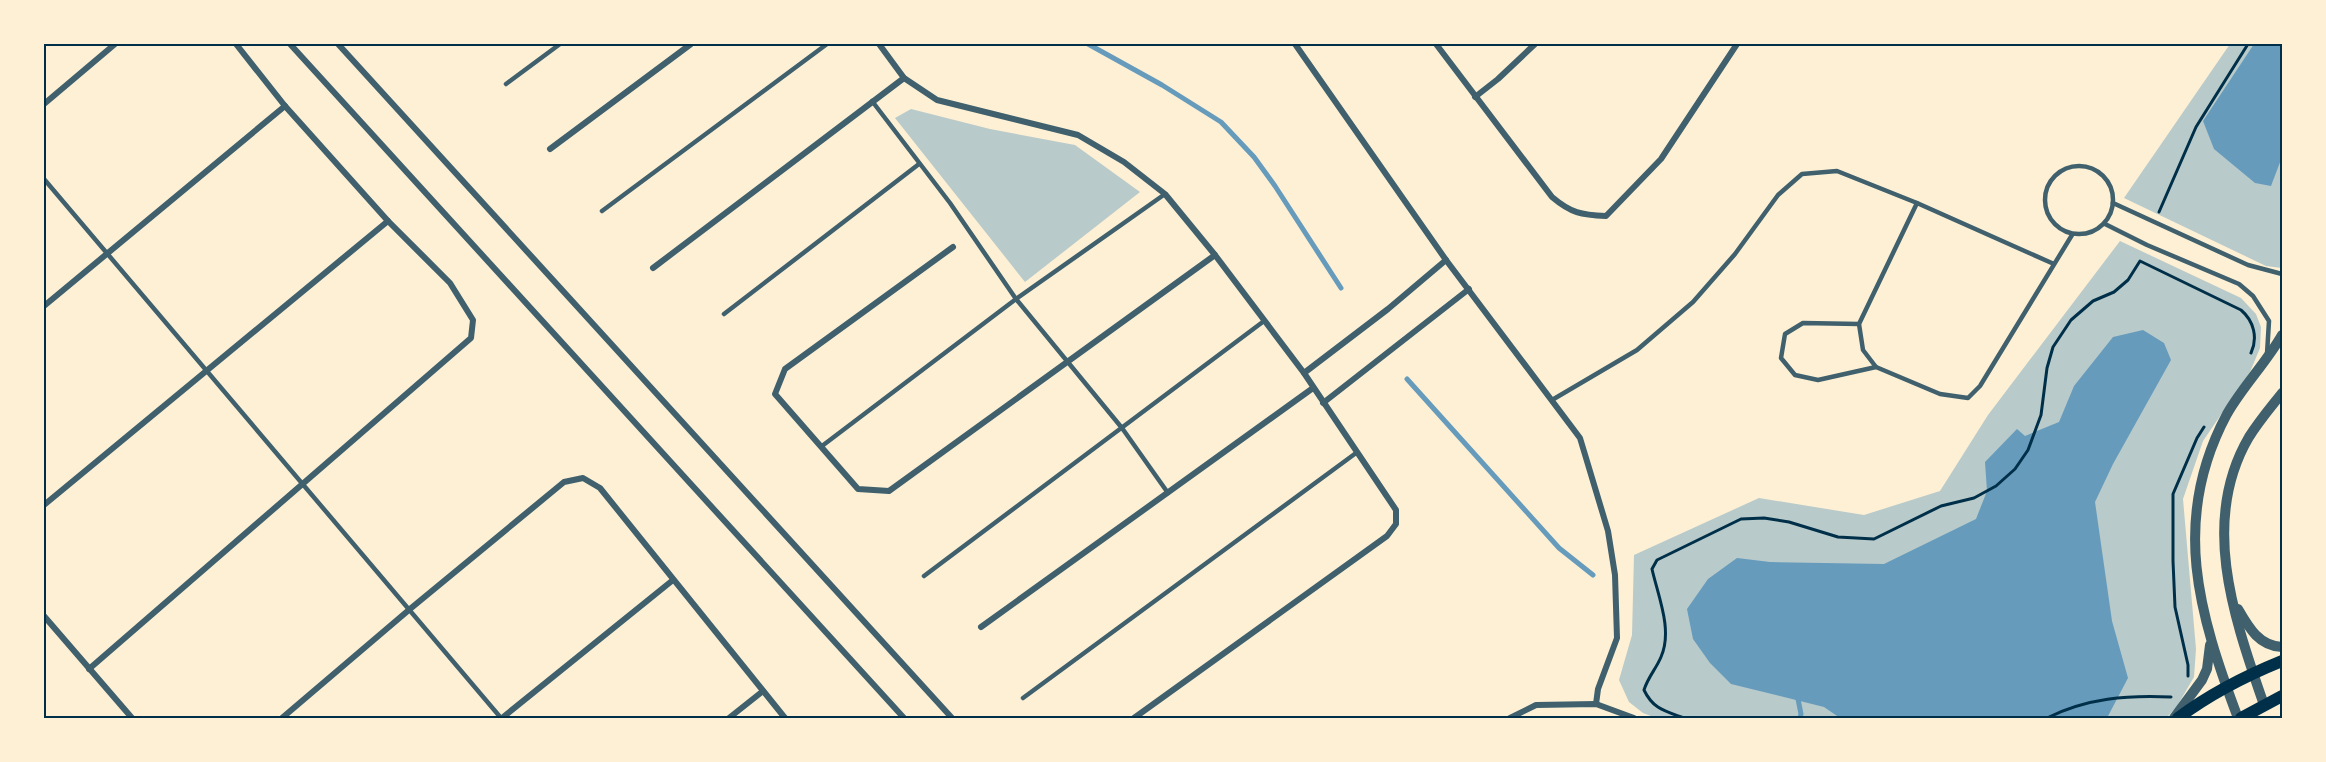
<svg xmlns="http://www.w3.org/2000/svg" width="2326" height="762" font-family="'DM Sans',sans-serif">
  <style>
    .green { fill: #b9caca }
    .water { fill: #669bbc }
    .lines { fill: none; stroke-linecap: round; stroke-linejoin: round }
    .stream { stroke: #669bbc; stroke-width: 5 }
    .path { stroke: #003049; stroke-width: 3 }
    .service { stroke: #3f606c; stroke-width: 4.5 }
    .minor { stroke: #3f606c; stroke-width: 6 }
    .tertiary { stroke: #3f606c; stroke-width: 10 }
    .secondary { stroke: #003049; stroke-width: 12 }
    .neatline { fill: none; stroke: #003049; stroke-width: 2 }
  </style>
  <rect width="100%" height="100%" fill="#fdf0d5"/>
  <!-- green -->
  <g class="green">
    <polygon points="2230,44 2282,44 2282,268 2266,266 2124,198"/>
    <polygon points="911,109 990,129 1075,145 1140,192 1025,282 895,118"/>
    <polygon points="2120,241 2241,298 2256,314 2261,327 2260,348 2250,372 2203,441 2183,499 2196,649 2194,677 2176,708 2166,718 1656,718 1643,713 1629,702 1619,680 1632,635 1634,555 1759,498 1864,515 1940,491 1988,415"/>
  </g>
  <!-- water -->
  <g class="water">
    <polygon points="2254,44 2282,44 2282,157 2271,186 2255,183 2214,149 2203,121"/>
    <polygon points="2143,330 2164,343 2171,360 2113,464 2095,502 2112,621 2128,678 2107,718 1840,718 1824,707 1731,684 1710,663 1693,639 1687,609 1708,579 1737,558 1770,562 1884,564 1976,519 1987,491 1985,462 2017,429 2025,436 2059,422 2074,386 2113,337"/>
  </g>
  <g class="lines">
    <!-- stream -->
    <g class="stream">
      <polyline points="1088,44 1162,85 1221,122 1254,157 1275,186 1341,288"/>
      <polyline points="1407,379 1559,548 1593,575"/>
      <polyline points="1797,694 1801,714 1800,718"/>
    </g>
    <!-- path -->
    <g class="path">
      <polyline points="2159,212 2196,127 2248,44"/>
      <polyline points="2188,676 2188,665 2175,607 2173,561 2173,494 2197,438 2204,427"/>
      <path d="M1684 718C1665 711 1653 709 1644 690 1648 677 1656 669 1661 657 1673 630 1658 596 1652 569L1657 560 1741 519 1764 518 1789 522 1838 537 1874 539 1941 506 1974 498 1996 486 2015 469 2028 450 2041 415 2047 368 2053 347 2071 320 2093 301 2114 292 2128 280 2140 261 2241 310C2254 321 2258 338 2251 353"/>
      <path d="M2047 718C2087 698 2127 695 2171 697"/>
    </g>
    <!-- service -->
    <g class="service">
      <polyline points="506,84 560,44"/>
      <polyline points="872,101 950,203 1016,299 1122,428 1168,493"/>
      <circle cx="2079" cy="200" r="34"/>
      <polyline points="44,179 501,718"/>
      <polyline points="2113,203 2248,265 2282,274"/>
      <polyline points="602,211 827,44"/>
      <polyline points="2105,224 2147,245 2239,284 2253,296 2269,321 2267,354"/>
      <polyline points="2054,264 1917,203 1859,324 1863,350 1876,367 1940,394 1968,398 1980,386 2072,235"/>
      <polyline points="724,314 919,164"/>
      <polyline points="1859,324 1803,323 1785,334 1781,358 1795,375 1818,380 1876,367"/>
      <polyline points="1552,400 1637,350 1693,302 1735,254 1778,195 1802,174 1837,171 1917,203"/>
      <polyline points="822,446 1016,299 1165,194"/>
      <polyline points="924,576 1264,321"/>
      <polyline points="1023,698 1356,453"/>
    </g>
    <!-- minor -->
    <g class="minor">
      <polyline points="290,44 904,718"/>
      <polyline points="338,44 952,718"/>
      <polyline points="879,44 904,78 937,100 1078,135 1124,162 1165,194 1215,255 1304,373 1396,510 1396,524 1387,536 1134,718"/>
      <polyline points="1295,44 1446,260 1580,438 1608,531 1615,575 1617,638 1598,689 1596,704"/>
      <path d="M1436 44 1552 197C1571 213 1581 215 1606 216L1661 159 1737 44"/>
      <polyline points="1475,97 1498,79 1535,44"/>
      <polyline points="44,104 115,44"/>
      <polyline points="550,149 691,44"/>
      <polyline points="953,247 785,369 775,394 858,489 889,491 1215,255"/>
      <polyline points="653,268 904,78"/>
      <polyline points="44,306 285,106"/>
      <polyline points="1304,373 1388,309 1446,260"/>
      <polyline points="1323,403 1469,289"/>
      <polyline points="44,505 388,221"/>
      <polyline points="44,616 132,718"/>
      <polyline points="981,627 1313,388"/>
      <polyline points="89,669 471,338 473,320 450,283 388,221 285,106 236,44"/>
      <polyline points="282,718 410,609 564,482 583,478 600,488 785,718"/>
      <polyline points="502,718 673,580"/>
      <polyline points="729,718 763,691"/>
      <polyline points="1510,718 1536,705 1596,704 1634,718"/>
    </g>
    <!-- tertiary -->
    <g class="tertiary">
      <path d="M2238 609C2249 628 2259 646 2282 647"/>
      <path d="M2264 705C2235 620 2199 522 2249 437 2259 421 2271 407 2282 393"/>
      <polyline points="2174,718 2202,680 2207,669 2210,645"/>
      <path d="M2238 718C2199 614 2170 520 2227 414 2243 386 2266 363 2282 335"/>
    </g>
    <!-- secondary -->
    <g class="secondary">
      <path d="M2178 718C2210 694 2245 676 2282 661"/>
      <polyline points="2241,718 2282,696"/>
    </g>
  </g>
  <!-- border -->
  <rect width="2326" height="762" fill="none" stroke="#fdf0d5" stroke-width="90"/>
  <rect x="45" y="45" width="2236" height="672" class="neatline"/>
</svg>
